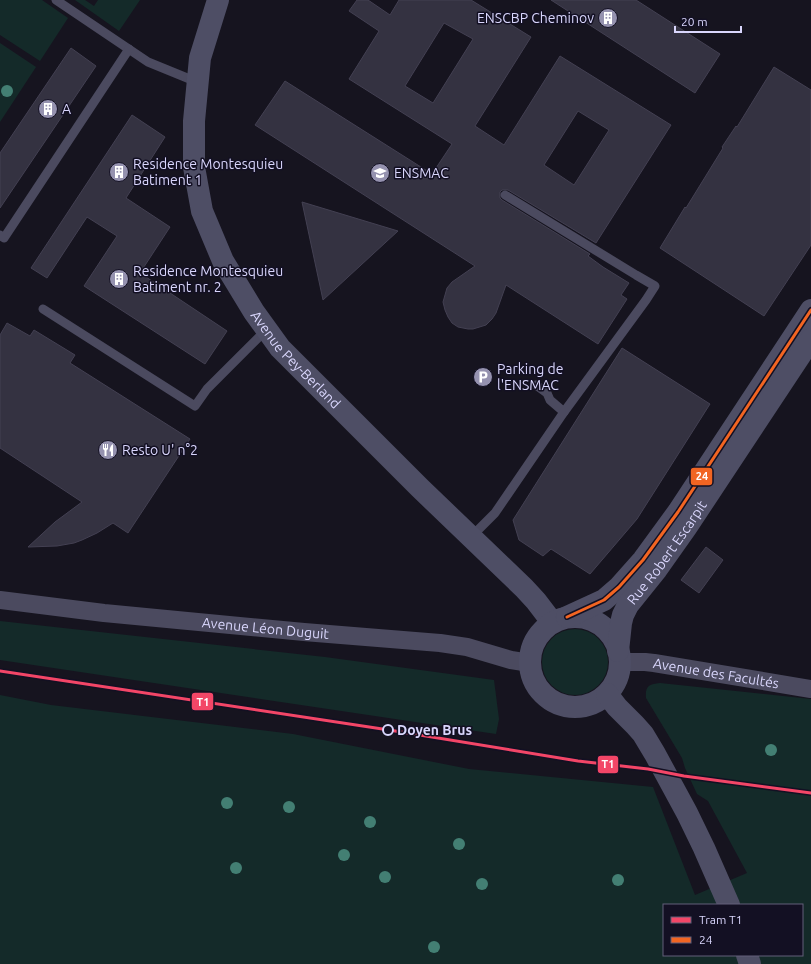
<svg xmlns="http://www.w3.org/2000/svg" width="811" height="964" font-family="Ubuntu,sans-serif">
  <style>
    .green { fill: #142a29; fill-rule: evenodd }
    .building { fill: #343241; stroke: #434052; fill-rule: evenodd }
    .lines { fill: none; stroke-linecap: round; stroke-linejoin: round }
    .lane { stroke: #4b4a5f; stroke-width: 9 }
    .street { stroke: #4b4a5f; stroke-width: 18 }
    .secondary { stroke: #4e4e65; stroke-width: 22 }
    .bus-1-casing { stroke: #131023; stroke-width: 6 }
    .bus-1 { stroke: #f26522; stroke-width: 3 }
    .tram-1-casing { stroke: #131023; stroke-width: 6 }
    .tram-1 { stroke: #f34667; stroke-width: 3 }
    .tree { fill: #437f73 }
    .stop-dot { fill: #131023; stroke: #d9d6fc; stroke-width: 2 }
    .labels { text-anchor: middle; dominant-baseline: central; stroke-width: 3; stroke-linejoin: round; paint-order: stroke }
    .poi-label { font-size: 14px; fill: #d9d6fc; stroke: #131023; text-anchor: start }
    .street-label { font-size: 14px; fill: #d9d6fc; stroke: #131023 }
    .stop-label { font-size: 14px; font-weight: bold; fill: #d9d6fc; stroke: #131023; text-anchor: start }
    .line-badge { stroke: #131023; stroke-width: 1.5 }
    .badge-label { font-size: 11px; text-anchor: middle; font-weight: bold; fill: #fff }
  </style>
  <rect width="100%" height="100%" fill="#16141f"/>
  <!-- green -->
  <g class="green">
    <polygon points="0,0 42,0 68,18 40,61 0,35"/>
    <polygon points="75,0 85,0 94,6 98,0 140,0 119,31"/>
    <polygon points="0,43 36,67 0,122"/>
    <polygon points="0,621 325,657 494,680 499,719 496,734 0,660"/>
    <circle cx="575" cy="662" r="33"/>
    <path d="M660 683 811 699V964H0V695L51 705 293 734 469 769 653 787 695 895 747 873 708 801 697 794 685 768 682 758 646 698C645 686 649 684 660 683ZM664 905H802V955H664Z"/>
  </g>
  <!-- building -->
  <g class="building">
    <path d="M357 0H368L390 15 399 0H471L531 37 475 126 504 145 560 56 671 125 596 243 508 190H502L500 192V198L502 200 590 254 588 256 603 267 629 283 621 295 627 299 598 344 506 285 496 313 492 319 486 325 473 329H468L458 327 452 323 448 317 445 310 443 302 447 288 452 282 475 266 255 125 285 81 432 174 452 144 349 79 379 31 349 11ZM444 23 473 39 433 103 405 86ZM578 111 609 130 574 185 544 165Z"/>
    <polygon points="551,0 636,0 720,54 695,93"/>
    <polygon points="71,48 96,66 0,208 0,153"/>
    <polygon points="774,67 811,90 811,245 764,316 660,248 685,207 686,208 723,148 722,147 736,126 737,127"/>
    <polygon points="132,115 165,137 126,198 170,227 140,273 227,331 205,364 84,286 117,236 87,217 47,278 31,268"/>
    <polygon points="302,202 398,231 323,300"/>
    <polygon points="7,323 30,336 34,330 75,355 70,363 190,439 128,533 113,523 97,533 82,540 74,543 57,546 28,547 55,522 82,502 0,448 0,335"/>
    <polygon points="622,348 710,404 637,519 590,574 551,549 543,556 519,540 513,520"/>
    <polygon points="706,547 723,560 699,593 681,580"/>
  </g>
  <g class="lines">
    <!-- lane -->
    <g class="lane">
      <polyline points="56,0 148,62 197,82"/>
      <polyline points="0,235 4,238 129,49"/>
      <polyline points="43,309 195,406 207,389 266,330"/>
      <polyline points="536,385 547,393 550,400 564,412"/>
      <polyline points="471,537 495,513 564,412 646,300 655,286 636,275 505,195"/>
    </g>
    <!-- street -->
    <g class="street">
      <path id="s1" d="M0 600 104 613 304 632 440 643 467 647 511 660 530 663"/>
      <path id="s2" d="M621 662H645L654 663 811 689"/>
    </g>
    <!-- secondary -->
    <g class="secondary">
      <path id="s3" d="M218 0 200 58 194 121V167L202 211 223 261 254 312 280 348 420 488 524 588 536 601 552 622"/>
      <circle cx="575" cy="662" r="45"/>
      <polyline points="567,617 604,600 619,587 643,560 678,512 811,310"/>
      <path id="s4" d="M618 651 621 623 623 615 628 605 657 569 686 528 811 339"/>
      <polyline points="607,694 617,707 635,725 643,734 655,754 687,813 704,848 729,905"/>
      <polyline points="747,955 750,964"/>
    </g>
    <!-- bus-1 casing -->
    <g class="bus-1-casing">
      <polyline id="bus-1" points="567,617 604,600 619,587 643,560 678,512 811,310"/>
    </g>
    <!-- bus-1 -->
    <use href="#bus-1" class="bus-1"/>
    <!-- tram-1 casing -->
    <g class="tram-1-casing">
      <polyline id="tram-1" points="0,671 389,730 578,761 648,769 684,776 811,793"/>
    </g>
    <!-- tram-1 -->
    <use href="#tram-1" class="tram-1"/>
  </g>
  <!-- trees -->
  <g class="tree">
    <circle cx="7" cy="91" r="6"/>
    <circle cx="771" cy="750" r="6"/>
    <circle cx="227" cy="803" r="6"/>
    <circle cx="289" cy="807" r="6"/>
    <circle cx="370" cy="822" r="6"/>
    <circle cx="459" cy="844" r="6"/>
    <circle cx="344" cy="855" r="6"/>
    <circle cx="236" cy="868" r="6"/>
    <circle cx="385" cy="877" r="6"/>
    <circle cx="618" cy="880" r="6"/>
    <circle cx="482" cy="884" r="6"/>
    <circle cx="434" cy="947" r="6"/>
  </g>
  <!-- icons -->
  <defs>
    <g id="building-disc" transform="scale(1)"><circle r="9.5" fill="#9592af" stroke="#131023"/><path d="M-4-6H4V6H1V3H-1V6H-4ZM-2.5-4.3h1.7v1.8h-1.7ZM.8-4.3h1.7v1.8H.8ZM-2.5-1h1.7V.8h-1.7ZM.8-1h1.7V.8H.8Z" fill="#fff"/></g>
    <g id="university-disc" transform="scale(1)"><circle r="9.5" fill="#9592af" stroke="#131023"/><path d="M0-5L7-2L0 1L-7-2ZM-4 1L0 2.5L4 1V4Q0 6-4 4Z" fill="#fff"/></g>
    <g id="parking-disc" transform="scale(1)"><circle r="9.5" fill="#9592af" stroke="#131023"/><path d="M-3.5-5.5H1a3.5 3.5 0 0 1 0 7H-1V5.5H-3.5ZM-1-3.4V-.6H.8a1.4 1.4 0 0 0 0-2.8Z" fill="#fff"/></g>
    <g id="restaurant-disc" transform="scale(1)"><circle r="9.5" fill="#9592af" stroke="#131023"/><path d="M-5-6h1v4h1v-4h1v4h1v-4h1v5L-1.5 .5V6h-2V.5L-5-1ZM5-6V6H3V1.5H1.5Q1.5-4 5-6Z" fill="#fff"/></g>
  </defs>
  <g fill-rule="evenodd">
    <use href="#building-disc" x="608" y="18"/>
    <use href="#building-disc" x="48" y="109"/>
    <use href="#building-disc" x="119" y="172"/>
    <use href="#university-disc" x="380" y="173"/>
    <use href="#building-disc" x="119" y="279"/>
    <use href="#parking-disc" x="483" y="377"/>
    <use href="#restaurant-disc" x="108" y="450"/>
  </g>
  <!-- markers -->
  <circle class="stop-dot" cx="388" cy="730" r="5"/>
  <g class="labels">
    <!-- poi labels -->
    <g class="poi-label">
      <text x="594" y="18" text-anchor="end">ENSCBP Cheminov</text>
      <text x="62" y="109">A</text>
      <text x="133" y="164">Residence Montesquieu<tspan x="133" dy="16">Batiment 1</tspan></text>
      <text x="394" y="173">ENSMAC</text>
      <text x="133" y="271">Residence Montesquieu<tspan x="133" dy="16">Batiment nr. 2</tspan></text>
      <text x="497" y="369">Parking de<tspan x="497" dy="16">l'ENSMAC</tspan></text>
      <text x="122" y="450">Resto U' n°2</text>
    </g>
    <!-- street labels -->
    <g class="street-label">
      <text stroke="none"><textPath href="#s3" startOffset="392">Avenue Pey-Berland</textPath></text>
      <text stroke="none"><textPath href="#s4" startOffset="113">Rue Robert Escarpit</textPath></text>
      <text stroke="none"><textPath href="#s1" startOffset="267">Avenue Léon Duguit</textPath></text>
      <text stroke="none"><textPath href="#s2" startOffset="96">Avenue des Facultés</textPath></text>
    </g>
    <!-- stop labels -->
    <g class="stop-label">
      <text x="397" y="730">Doyen Brus</text>
    </g>
  </g>
  <g class="line-badge">
    <rect x="690" y="467" width="23" height="19" rx="4" fill="#f26522"/>
    <rect x="191" y="692" width="23" height="19" rx="4" fill="#f34667"/>
    <rect x="597" y="755" width="22" height="19" rx="4" fill="#f34667"/>
  </g>
  <g class="badge-label">
    <text x="702" y="480">24</text>
    <text x="203" y="706">T1</text>
    <text x="608" y="768">T1</text>
  </g>
  <!-- legend -->
  <rect x="663" y="904" width="140" height="52" fill="#131023" stroke="#625f7a"/>
  <rect x="671" y="917" width="20" height="6" fill="#f34667" stroke="#625f7a"/>
  <text x="699" y="924" font-size="12" fill="#d9d6fc">Tram T1</text>
  <rect x="671" y="937" width="20" height="6" fill="#f26522" stroke="#625f7a"/>
  <text x="699" y="944" font-size="12" fill="#d9d6fc">24</text>
  <!-- scale -->
  <path d="M675 26v6h66v-6" fill="none" stroke="#d9d6fc" stroke-width="2"/>
  <text x="681" y="26" font-size="12" fill="#d9d6fc" stroke="#131023" stroke-width="3" paint-order="stroke">20 m</text>
</svg>
